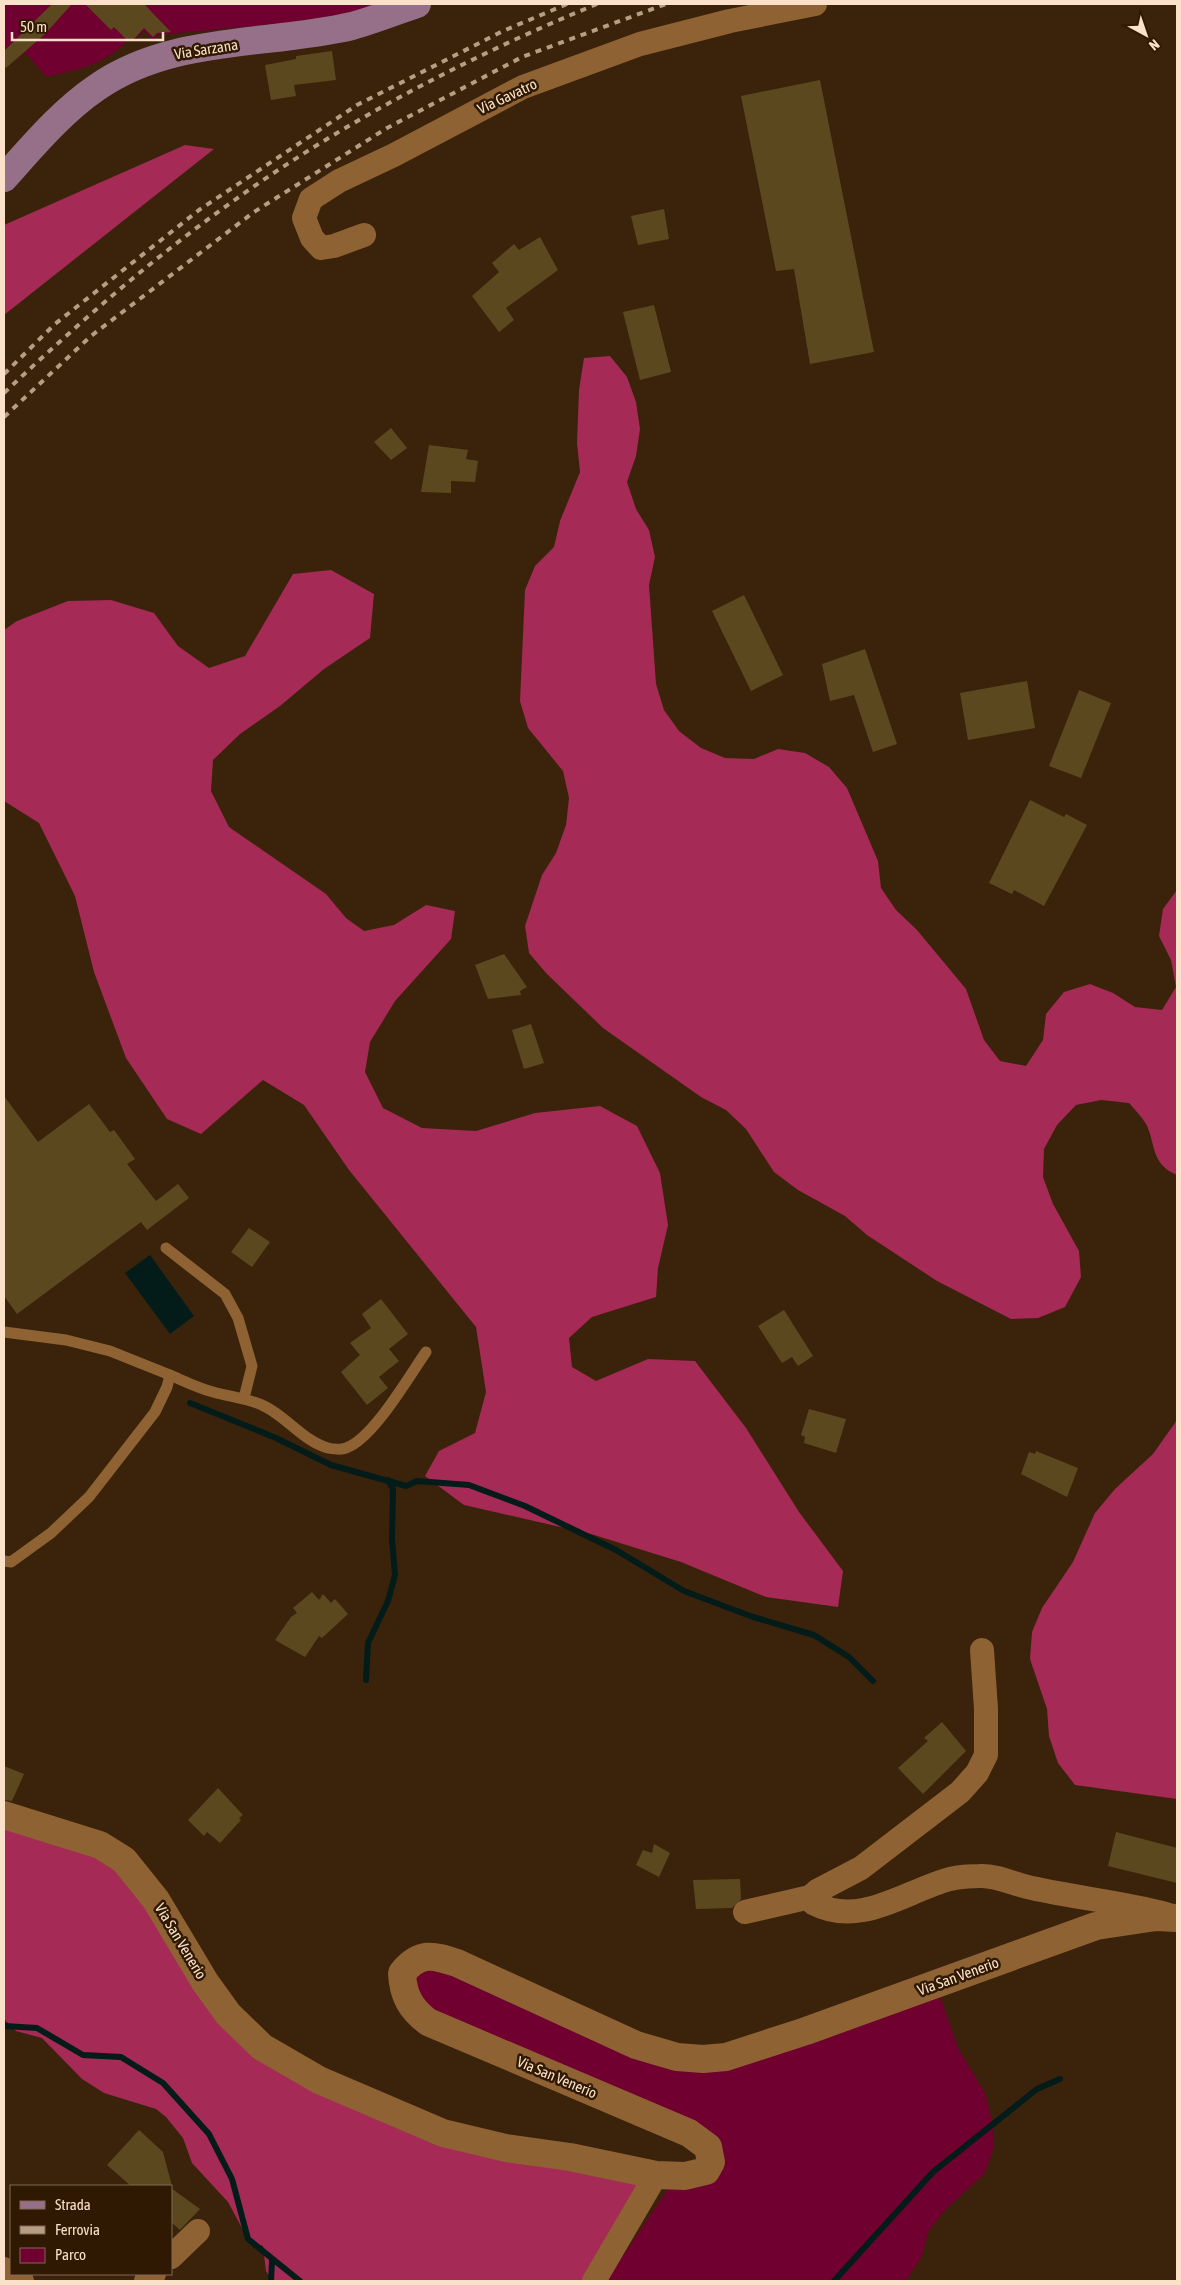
<svg xmlns="http://www.w3.org/2000/svg" width="1181" height="2285" font-family="'Asap Condensed',sans-serif">
  <style>
    .green { fill: #6f0030 }
    .forest { fill: #a52a55 }
    .water { fill: #031c19 }
    .lines { fill: none; stroke-linecap: round; stroke-linejoin: round }
    .stream { stroke: #031c19; stroke-width: 6 }
    .building { fill: #5c481e }
    .lane { stroke: #8f6234; stroke-width: 11 }
    .street { stroke: #8f6234; stroke-width: 24 }
    .secondary { stroke: #8f6234; stroke-width: 28 }
    .primary { stroke: #966f89; stroke-width: 28 }
    .rail { stroke: #b69d84; stroke-width: 4; stroke-dasharray: 6 6; stroke-linecap: butt }
    .labels { text-anchor: middle; dominant-baseline: central; stroke-width: 5; stroke-linejoin: round; paint-order: stroke }
    .street-label { font-size: 15px; fill: #fbe1c9; stroke: #301902 }
  </style>
  <rect width="100%" height="100%" fill="#3a230a"/>
  <!-- green -->
  <g class="green">
    <path d="M4 4H378L357 12 326 19 158 35 153 40 144 31 134 40 127 41C103 66 79 69 46 77L26 53 4 67Z"/>
    <polygon points="435,1967 675,2068 940,1996 958,2048 985,2093 992,2121 994,2147 985,2173 946,2209 928,2232 922,2256 906,2281 606,2281 670,2186 721,2165 434,2013 414,1989 416,1973"/>
  </g>
  <!-- forest -->
  <g class="forest">
    <polygon points="185,145 214,149 4,315 4,225"/>
    <path d="M610 356 627 377 636 402 640 429 636 456 627 482 636 509 649 530 655 557 649 585 656 684 664 710 679 731 701 748 725 758 754 759 778 749 805 753 829 767 847 788 878 861 881 888 896 910 917 930 966 989 984 1040 1000 1061 1026 1066 1043 1040 1046 1014 1064 992 1090 984 1113 993 1135 1007 1162 1010 1176 987 1171 960 1159 936 1163 909 1177 890V1175C1150 1164 1156 1143 1146 1124 1142 1117 1135 1110 1129 1103L1101 1100 1076 1105 1057 1125 1044 1149 1043 1177 1053 1204 1079 1251 1081 1277 1065 1307 1038 1318 1011 1319 937 1281 867 1235 845 1216 798 1190 774 1172 746 1129 726 1110 701 1097 603 1028 546 973 529 953 525 926 542 875 556 853 566 825 569 798 563 771 528 728 520 701 525 590 535 566 554 547 560 521 580 472 577 443 579 390 584 358Z"/>
    <polygon points="331,570 374,594 370,638 324,669 280,706 240,734 213,760 211,791 229,827 326,894 346,918 364,931 394,925 426,905 455,911 451,939 395,1001 370,1042 365,1072 383,1108 422,1128 476,1131 535,1113 600,1106 637,1126 660,1173 668,1225 658,1268 656,1297 592,1317 569,1338 572,1367 596,1381 648,1359 695,1361 746,1428 799,1512 843,1571 838,1607 766,1597 681,1562 591,1534 464,1505 425,1476 439,1451 475,1433 486,1392 476,1327 349,1170 304,1105 263,1080 201,1134 167,1119 126,1058 94,972 75,896 39,823 4,801 4,630 17,621 68,601 111,600 154,613 178,646 209,668 245,656 293,574"/>
    <polygon points="1177,1420 1177,1799 1075,1785 1058,1763 1049,1736 1047,1709 1030,1659 1032,1632 1042,1608 1073,1562 1095,1513 1115,1489 1153,1454"/>
    <polygon points="4,1827 96,1854 117,1868 147,1905 315,2090 638,2183 601,2252 582,2281 272,2281 266,2271 263,2246 249,2241 228,2202 192,2163 183,2138 166,2117 156,2109 104,2093 82,2079 42,2038 16,2031 4,2019"/>
  </g>
  <!-- water -->
  <polygon class="water" points="150,1255 194,1316 170,1334 125,1273"/>
  <g class="lines">
    <!-- stream -->
    <g class="stream">
      <polyline points="190,1403 276,1438 331,1465 406,1486 417,1481 469,1485 525,1506 616,1550 684,1591 753,1617 814,1635 849,1657 873,1681"/>
      <polyline points="366,1680 368,1643 388,1601 395,1575 392,1539 393,1489 388,1480"/>
      <polyline points="4,2026 37,2028 83,2055 121,2057 163,2083 209,2134 232,2179 248,2239 300,2281"/>
      <polyline points="271,2281 272,2261"/>
      <polyline points="834,2281 933,2172 1037,2089 1060,2079"/>
    </g>
  </g>
  <!-- building -->
  <g class="building">
    <polygon points="52,4 72,4 45,34 6,68 4,66 4,51"/>
    <polygon points="85,4 144,4 171,32 157,33 153,37 144,28 134,39 126,39 114,27 111,30"/>
    <polygon points="332,51 336,80 294,85 296,96 271,100 265,65 296,59 296,56"/>
    <polygon points="820,80 874,352 810,364 794,269 776,271 741,96"/>
    <polygon points="664,209 669,239 638,245 631,216"/>
    <polygon points="540,237 558,270 506,308 514,320 499,332 472,296 499,272 492,263 514,244 519,250"/>
    <polygon points="654,305 671,372 640,380 623,312"/>
    <polygon points="391,428 407,448 391,460 374,442"/>
    <polygon points="429,445 468,450 466,459 478,461 475,482 451,481 451,493 421,492"/>
    <polygon points="744,595 783,675 751,691 712,611"/>
    <polygon points="865,649 897,744 873,752 854,695 830,701 822,664"/>
    <polygon points="1027,681 1035,728 968,740 960,693"/>
    <polygon points="1079,690 1111,703 1081,778 1049,766"/>
    <polygon points="1030,800 1064,817 1066,814 1087,825 1044,906 1014,890 1012,894 989,883"/>
    <polygon points="504,954 527,987 520,991 521,995 488,999 475,965"/>
    <polygon points="531,1024 544,1063 524,1069 512,1030"/>
    <polygon points="4,1096 38,1142 89,1104 110,1132 114,1130 135,1159 127,1164 156,1201 178,1184 189,1198 147,1230 141,1222 17,1314 4,1296"/>
    <polygon points="249,1228 270,1242 252,1267 231,1252"/>
    <polygon points="381,1299 408,1334 389,1349 399,1361 379,1377 388,1388 367,1405 341,1372 360,1355 350,1343 371,1328 362,1314"/>
    <polygon points="784,1310 813,1356 798,1366 792,1357 782,1363 758,1326"/>
    <polygon points="809,1409 846,1419 836,1453 804,1443 805,1437 801,1435"/>
    <polygon points="1036,1451 1078,1468 1067,1497 1021,1474 1029,1452 1035,1454"/>
    <polygon points="312,1592 319,1600 323,1594 331,1603 335,1599 348,1614 322,1638 319,1636 305,1657 275,1640 291,1617 297,1613 293,1608"/>
    <polygon points="942,1722 966,1751 923,1794 898,1768 928,1741 924,1738"/>
    <polygon points="4,1766 24,1774 12,1801 4,1800"/>
    <polygon points="218,1788 243,1815 239,1818 241,1820 220,1843 207,1832 204,1836 188,1820"/>
    <polygon points="1116,1832 1177,1848 1177,1883 1108,1866"/>
    <polygon points="654,1844 670,1853 659,1877 636,1865 643,1850 652,1853"/>
    <polygon points="740,1879 741,1899 732,1908 696,1909 693,1880"/>
    <polygon points="139,2130 163,2152 172,2186 131,2186 107,2165"/>
    <polygon points="171,2188 200,2209 180,2230 171,2222"/>
  </g>
  <g class="lines">
    <!-- lane -->
    <g class="lane">
      <polyline points="166,1248 225,1294 238,1318 252,1366 244,1398"/>
      <polyline points="4,1332 66,1340 110,1351 170,1375"/>
      <path d="M4 1561 11 1562 51 1533 89 1497 155 1412 167 1387 170 1375C184 1381 198 1388 213 1392 230 1397 248 1398 264 1406 287 1417 303 1441 328 1448 332 1449 342 1450 346 1448 373 1439 409 1376 426 1352"/>
    </g>
    <!-- street -->
    <g class="street">
      <polyline points="364,235 334,246 321,248 312,238 304,218 311,199 339,181 394,155 523,87 640,44 730,21 815,4"/>
      <path d="M982 1650 986 1709V1755L977 1773 960 1792 861 1868 817 1891 810 1897 813 1903C861 1928 905 1891 950 1879 959 1877 971 1876 980 1876 996 1875 1016 1885 1032 1888 1076 1898 1122 1902 1166 1914"/>
      <polyline points="745,1912 810,1897"/>
      <polyline points="171,2257 198,2231"/>
      <polyline points="4,2269 22,2281"/>
      <polyline points="146,2281 154,2274"/>
      <polyline points="594,2281 656,2175"/>
    </g>
    <!-- secondary -->
    <path class="secondary" d="M4 1815 100 1845 124 1860 156 1900 205 1982 228 2014 262 2047 319 2080 443 2133 506 2148 570 2157 656 2175 685 2176 706 2171 711 2162 708 2147 689 2133 428 2022C411 2009 403 1996 402 1973 420 1951 433 1955 457 1963L636 2045 677 2057 703 2059 726 2057 806 2031 1096 1926 1156 1917 1177 1918"/>
    <!-- primary -->
    <path class="primary" d="M4 178C32 147 61 112 96 88 171 35 267 46 352 26 374 20 396 11 417 4"/>
    <!-- rail -->
    <g class="rail">
      <polyline points="4,374 55,324 199,210 357,105 503,31 567,4"/>
      <path d="M4 393C71 330 140 269 214 215 331 128 463 59 597 4"/>
      <polyline points="4,417 91,336 254,212 387,128 522,57 666,4"/>
    </g>
  </g>
  <g class="labels">
    <!-- street labels -->
    <g class="street-label">
      <text transform="translate(206 49) rotate(-9)">Via Sarzana</text>
      <text transform="translate(507 96) rotate(-25)">Via Gavatro</text>
      <text transform="translate(181 1941) rotate(59)">Via San Venerio</text>
      <text transform="translate(958 1976) rotate(-20)">Via San Venerio</text>
      <text transform="translate(557 2077) rotate(23)">Via San Venerio</text>
    </g>
  </g>
  <!-- border -->
  <rect width="1181" height="2285" fill="none" stroke="#fbe1c9" stroke-width="10"/>
  <!-- legend -->
  <rect x="10" y="2185" width="162" height="90" fill="#301902" stroke="#816952"/>
  <rect x="20" y="2201" width="25" height="8" fill="#966f89" stroke="#816952"/>
  <text x="55" y="2210" font-size="15" fill="#fbe1c9">Strada</text>
  <rect x="20" y="2226" width="25" height="8" fill="#b69d84" stroke="#816952"/>
  <text x="55" y="2235" font-size="15" fill="#fbe1c9">Ferrovia</text>
  <rect x="20" y="2248" width="25" height="15" fill="#6f0030" stroke="#816952"/>
  <text x="55" y="2260" font-size="15" fill="#fbe1c9">Parco</text>
  <!-- north arrow -->
  <g transform="translate(1146 35) rotate(140)" stroke="#301902" stroke-width="4" paint-order="stroke">
  <path d="M0-4L9 19L0 12L-9 19Z" fill="#fbe1c9"/>
  <text y="-8" font-size="14" font-weight="bold" text-anchor="middle" fill="#fbe1c9">N</text>
  </g>
  <!-- scale -->
  <path d="M12 32v8h151v-8" fill="none" stroke="#fbe1c9" stroke-width="2.5"/>
  <text x="20" y="32" font-size="15" fill="#fbe1c9" stroke="#301902" stroke-width="4" paint-order="stroke">50 m</text>
</svg>
